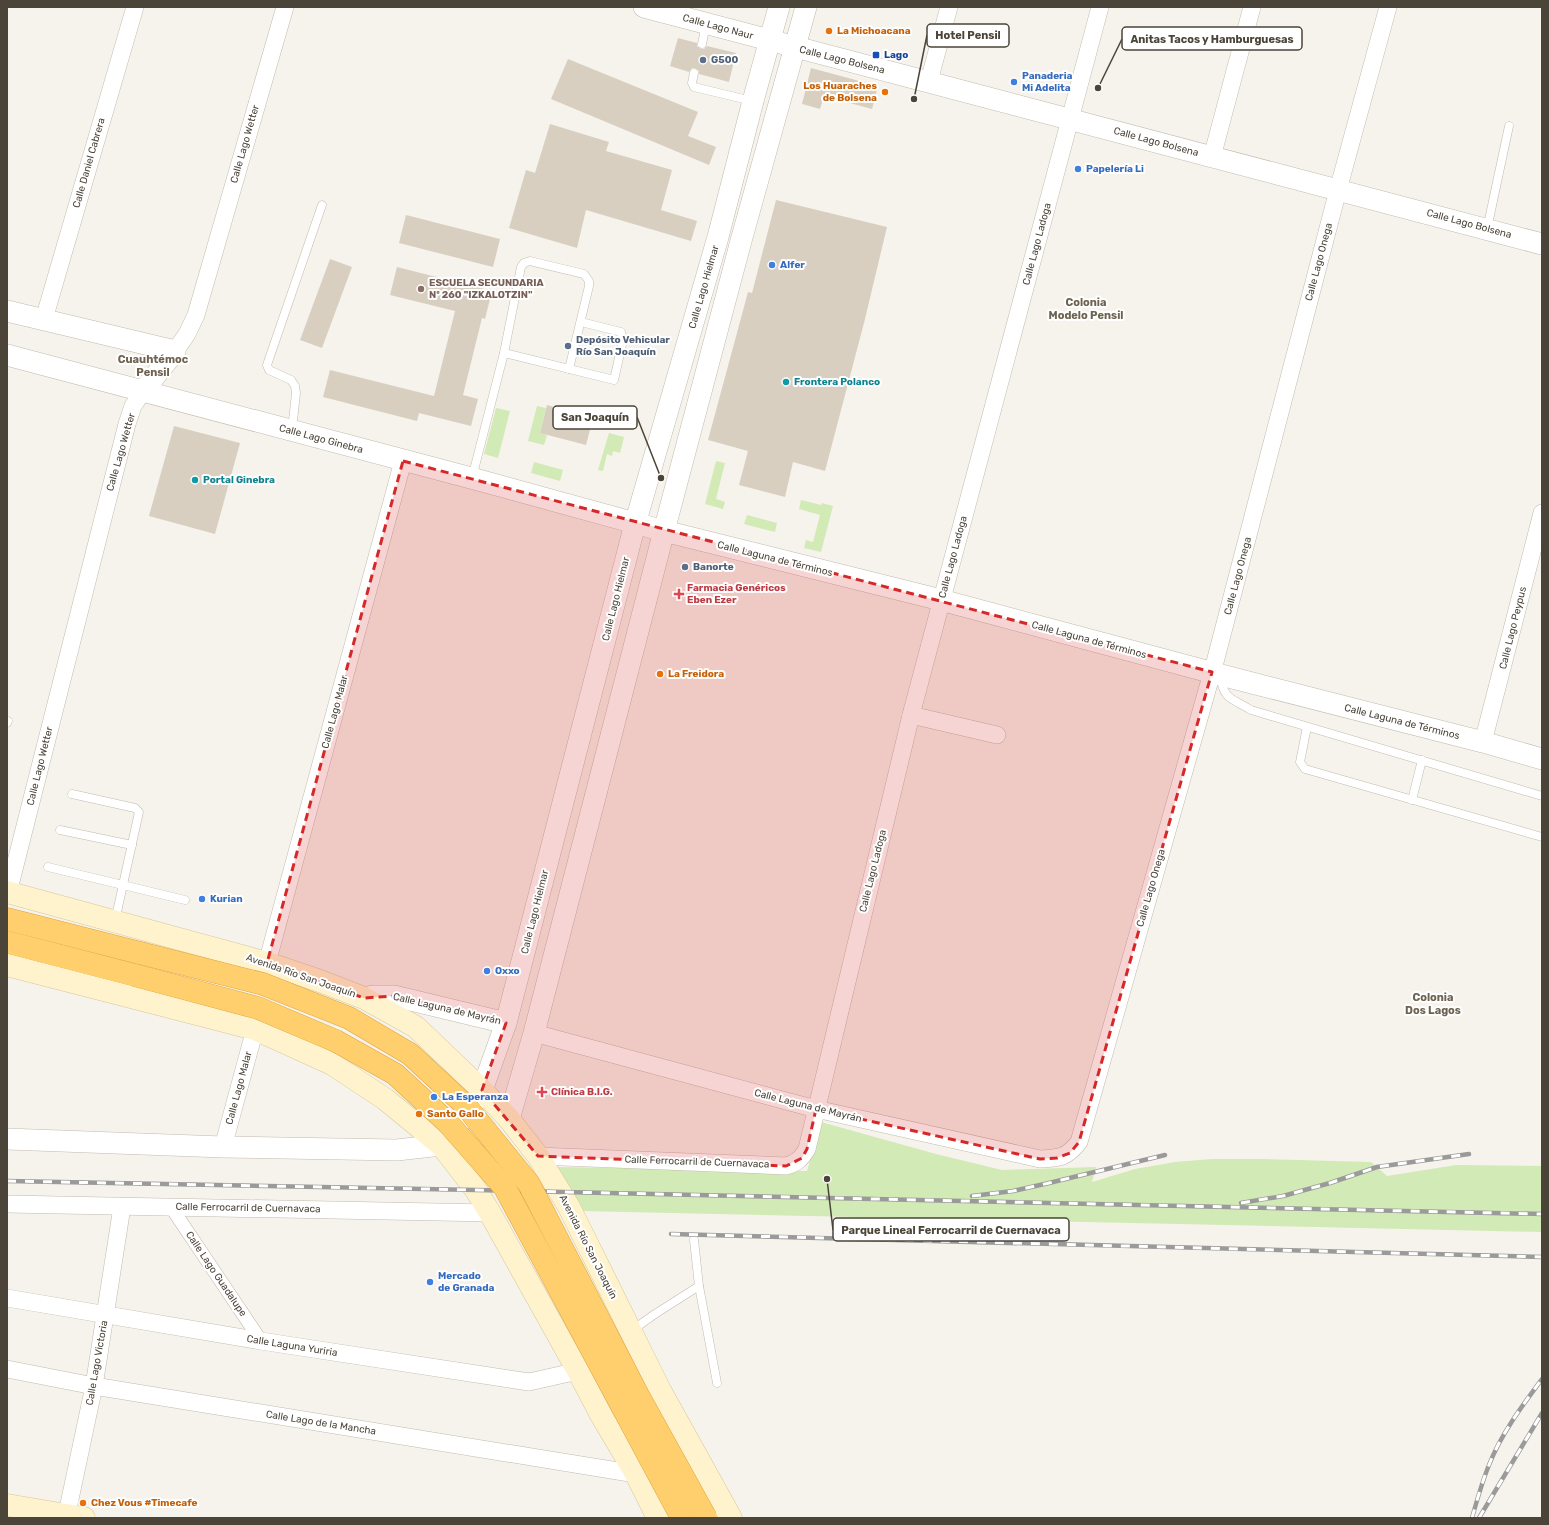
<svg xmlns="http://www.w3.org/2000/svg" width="1549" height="1525" font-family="Rubik,sans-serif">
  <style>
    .green { fill: #d2eab5 }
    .building { fill: #d8cfc1 }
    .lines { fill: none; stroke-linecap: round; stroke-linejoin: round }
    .service-casing { stroke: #c2bbae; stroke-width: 9 }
    .pedestrian-casing { stroke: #c2bbae; stroke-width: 14 }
    .minor-casing { stroke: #c2bbae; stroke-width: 18 }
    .tertiary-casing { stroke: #c2bbae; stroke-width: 22 }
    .secondary-casing { stroke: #d6c79b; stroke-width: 23 }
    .motorway-casing { stroke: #e0a43c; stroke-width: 23 }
    .service { stroke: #fff; stroke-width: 8 }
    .pedestrian { stroke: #fff; stroke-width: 13 }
    .minor { stroke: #fff; stroke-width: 17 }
    .tertiary { stroke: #fff; stroke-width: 21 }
    .secondary { stroke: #fff3cd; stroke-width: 22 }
    .motorway { stroke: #ffcf6e; stroke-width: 22 }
    .rail-casing { stroke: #9a9a9a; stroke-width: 4.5 }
    .rail { stroke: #fff; stroke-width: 3; stroke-dasharray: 9; stroke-linecap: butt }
    .motorway-bridge-casing { stroke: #e0a43c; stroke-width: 23; stroke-linecap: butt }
    .motorway-bridge { stroke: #ffcf6e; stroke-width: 22 }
    .marked { fill: #d62828; fill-opacity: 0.2; stroke: #d62828; stroke-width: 3; stroke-dasharray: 8 5; stroke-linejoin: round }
    .food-dot { fill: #e8710a; stroke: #fff; stroke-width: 1.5 }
    .transit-dot { fill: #1a4fb4; stroke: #fff; stroke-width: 1.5 }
    .service-dot { fill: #5c6f8a; stroke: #fff; stroke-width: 1.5 }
    .shop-dot { fill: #3f7fe0; stroke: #fff; stroke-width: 1.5 }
    .education-dot { fill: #8d6e63; stroke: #fff; stroke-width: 1.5 }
    .culture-dot { fill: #0f9aa8; stroke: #fff; stroke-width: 1.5 }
    .health-dot { fill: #e0444e; stroke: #fff; stroke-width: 1.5 }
    .labels { text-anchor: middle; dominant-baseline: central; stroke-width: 4; stroke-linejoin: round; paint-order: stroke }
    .street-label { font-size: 10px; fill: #4b4439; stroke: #fff }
    .food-label { font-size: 10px; font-weight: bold; fill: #c56008; stroke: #fff; text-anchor: start }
    .transit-label { font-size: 10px; font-weight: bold; fill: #164399; stroke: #fff; text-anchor: start }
    .service-label { font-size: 10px; font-weight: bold; fill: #4e5e75; stroke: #fff; text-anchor: start }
    .shop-label { font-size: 10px; font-weight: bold; fill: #366cbe; stroke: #fff; text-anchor: start }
    .education-label { font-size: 10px; font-weight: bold; fill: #785e54; stroke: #fff; text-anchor: start }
    .culture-label { font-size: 10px; font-weight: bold; fill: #0d838f; stroke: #fff; text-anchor: start }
    .health-label { font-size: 10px; font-weight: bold; fill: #be3a42; stroke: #fff; text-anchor: start }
    .neighbourhood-label { font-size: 11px; font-weight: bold; fill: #6e6250; stroke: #fff }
    .leader { fill: none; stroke: #4b4439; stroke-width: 1.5 }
    .callout-dot { fill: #4b4439; stroke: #fff; stroke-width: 1.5 }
    .callout { fill: #fff; stroke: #4b4439; stroke-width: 1.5 }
    .callout-label { font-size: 11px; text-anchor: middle; font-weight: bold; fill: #4b4439 }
  </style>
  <rect width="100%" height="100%" fill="#f6f3ec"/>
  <!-- green -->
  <g class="green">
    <polygon points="537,406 546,408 540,433 547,435 544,445 528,441"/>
    <polygon points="496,408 510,411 498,458 484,454"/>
    <polygon points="609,433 624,437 620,453 613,451 612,456 607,454 603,471 598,470"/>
    <polygon points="716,461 725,463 716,499 725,502 723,509 705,504"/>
    <polygon points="534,462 563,470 560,481 531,473"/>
    <polygon points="801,500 821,505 822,503 833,506 821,552 804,548 806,540 813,542 820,515 799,509"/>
    <polygon points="747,515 777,523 775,532 744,524"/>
    <polygon points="821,1122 936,1154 1002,1170 1096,1167 1092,1182 1135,1169 1175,1162 1212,1159 1260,1159 1371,1162 1387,1176 1456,1165 1542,1166 1542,1232 579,1211 557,1167 807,1171"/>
  </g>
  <!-- building -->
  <g class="building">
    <polygon points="678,38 697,43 697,46 701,49 704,49 707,46 736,53 729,82 699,74 699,71 695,68 692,68 689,72 670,66"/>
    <polygon points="568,59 698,112 688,136 716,147 709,165 551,99"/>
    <polygon points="811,68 878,86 872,109 824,96 820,109 802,104"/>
    <polygon points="550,124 609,142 606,151 672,170 661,210 697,221 691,241 586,210 577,248 509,228 526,170 535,173"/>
    <polygon points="776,200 887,227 864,323 825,471 793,462 785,497 739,485 748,451 708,440 748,292 752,293"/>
    <polygon points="406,215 500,239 493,267 399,243"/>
    <polygon points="330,259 352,267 322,348 300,340"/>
    <polygon points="397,267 492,291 485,319 482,318 463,395 478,399 471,426 419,413 417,421 323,397 330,370 434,396 455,311 390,295"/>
    <polygon points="547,405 593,418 586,445 540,433"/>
    <polygon points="174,426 240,443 215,534 149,516"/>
  </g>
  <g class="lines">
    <!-- service casing -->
    <g class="service-casing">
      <g id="service">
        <polyline points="702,44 706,24"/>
        <polyline points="694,73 692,83 694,87 752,101"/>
        <polyline points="1487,229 1509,126"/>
        <polyline points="504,353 614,380 623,340 621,332 581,322"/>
        <polyline points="292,430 296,393 295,386 291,380 269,370 267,365 322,205"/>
        <polyline points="472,478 504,353 521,267 524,263 530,261 584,274 589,281 589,286 569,369"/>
        <path d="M1221 676C1222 699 1233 699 1251 710L1542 796"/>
        <polyline points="7,723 8,721"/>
        <polyline points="1307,727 1300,762 1305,769 1542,837"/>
        <polyline points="72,794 135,808 139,812 115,921"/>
        <polyline points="1412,800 1422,760"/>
        <polyline points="60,830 132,845"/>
        <polyline points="48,867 185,900"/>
        <polyline points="699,1286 717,1383"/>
        <polyline points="631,1331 655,1314 699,1286 694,1240"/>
      </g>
    </g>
    <!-- pedestrian casing -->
    <g class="pedestrian-casing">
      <polyline id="pedestrian" points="171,1207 261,1341"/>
    </g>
    <!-- minor casing -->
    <g class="minor-casing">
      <g id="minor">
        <polyline points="929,81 949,7"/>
        <polyline points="1212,157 1252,7"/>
        <polyline points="44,319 135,7"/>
        <polyline points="175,351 187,334 196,315 285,7"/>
        <polyline points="911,715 997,735"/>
        <polyline points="1483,742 1542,513"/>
        <polyline points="8,893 127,424 133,406 143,391"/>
        <polyline points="267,963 403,461"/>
        <path d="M534 1033 816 1109 1040 1159C1060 1158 1066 1158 1079 1142L1215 662 1338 190 1388 7"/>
        <polyline points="223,1147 255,1029"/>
        <path d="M538 1156 786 1166C797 1163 801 1159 807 1149L911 715 1100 7"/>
        <polyline points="7,1204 490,1213"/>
        <polyline points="7,1298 261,1341 529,1382 578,1371"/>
        <polyline points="7,1369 94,1386 636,1474"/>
        <polyline points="66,1518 94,1386 122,1207"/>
      </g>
    </g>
    <!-- tertiary casing -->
    <g class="tertiary-casing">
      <g id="tertiary">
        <polyline points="644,7 1542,244"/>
        <polyline points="7,311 175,351 143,391"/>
        <polyline points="7,355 471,478 664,531 941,600 1221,675 1483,742 1542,759"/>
        <polyline points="364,998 373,996 394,996 506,1023"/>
        <polyline points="509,1119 534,1033 664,531 741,241 806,7"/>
        <polyline points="7,1139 223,1147 397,1150 441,1145 461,1121 482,1090 506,1023 635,524 718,237 753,101 779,7"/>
      </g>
    </g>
    <!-- secondary casing -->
    <g class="secondary-casing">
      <g id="secondary">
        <polyline points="7,892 267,963 320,981 364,998 416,1027 482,1090 509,1119 538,1156 569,1207 660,1390 731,1518"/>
        <polyline points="7,965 255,1029 332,1064 385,1099 441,1145 476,1190 490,1213 578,1371 601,1415 636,1474 658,1518"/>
        <polyline points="7,1505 84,1518"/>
      </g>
    </g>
    <!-- motorway casing -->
    <g class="motorway-casing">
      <g id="motorway">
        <polyline points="7,919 140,953"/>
        <polyline points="7,942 134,975"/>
      </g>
    </g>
    <!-- service -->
    <use href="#service" class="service"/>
    <!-- pedestrian -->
    <use href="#pedestrian" class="pedestrian"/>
    <!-- minor -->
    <use href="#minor" class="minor"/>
    <!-- tertiary -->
    <use href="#tertiary" class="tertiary"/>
    <!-- secondary -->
    <use href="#secondary" class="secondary"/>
    <!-- motorway -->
    <use href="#motorway" class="motorway"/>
    <!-- rail casing -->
    <g class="rail-casing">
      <g id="rail">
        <polyline points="7,1181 476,1190 1542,1214"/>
        <polyline points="972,1196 1013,1191 1049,1183 1165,1155"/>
        <polyline points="1241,1203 1283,1196 1330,1183 1377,1167 1469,1154"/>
        <polyline points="671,1234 1542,1257"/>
        <path d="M1472 1518C1477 1500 1482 1482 1489 1465 1501 1434 1522 1406 1542 1379"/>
        <polyline points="1479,1518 1542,1413"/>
      </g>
    </g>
    <!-- rail -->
    <use href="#rail" class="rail"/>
    <!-- motorway-bridge casing -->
    <g class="motorway-bridge-casing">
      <g id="motorway-bridge">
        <polyline points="140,953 263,984 349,1018 410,1054 465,1105 529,1184 638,1395 706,1518"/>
        <polyline points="134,975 258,1008 336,1041 395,1074 448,1123 505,1188 682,1518"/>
      </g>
    </g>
    <!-- motorway-bridge -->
    <use href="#motorway-bridge" class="motorway-bridge"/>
  </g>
  <!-- marked area -->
  <path class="marked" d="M403 461 1212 672 1079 1142 1070 1153 1057 1158 1040 1159 816 1109 807 1149 802 1158 786 1166 538 1156 482 1090 506 1023 394 996 364 998 267 963Z"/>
  <!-- markers -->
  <g class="food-dot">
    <circle cx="829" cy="31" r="4"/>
    <circle cx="885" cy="92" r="4"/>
    <circle cx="660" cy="674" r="4"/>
    <circle cx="419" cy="1114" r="4"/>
    <circle cx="83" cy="1503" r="4"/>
  </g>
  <rect class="transit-dot" x="872" y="51" width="8" height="8" rx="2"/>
  <g class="service-dot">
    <circle cx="703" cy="60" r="4"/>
    <circle cx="568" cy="346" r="4"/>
    <circle cx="685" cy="567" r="4"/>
  </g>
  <g class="shop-dot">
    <circle cx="1014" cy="82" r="4"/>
    <circle cx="1078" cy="169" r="4"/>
    <circle cx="772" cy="265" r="4"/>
    <circle cx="202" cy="899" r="4"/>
    <circle cx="487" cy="971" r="4"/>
    <circle cx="434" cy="1097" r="4"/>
    <circle cx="430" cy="1282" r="4"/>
  </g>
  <circle class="education-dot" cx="421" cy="289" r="4"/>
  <g class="culture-dot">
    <circle cx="786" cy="382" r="4"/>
    <circle cx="195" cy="480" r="4"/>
  </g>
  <g class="health-dot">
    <path d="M677 588h4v4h4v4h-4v4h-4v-4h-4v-4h4z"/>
    <path d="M540 1086h4v4h4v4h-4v4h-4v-4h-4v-4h4z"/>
  </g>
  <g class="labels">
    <!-- street labels -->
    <g class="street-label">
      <text transform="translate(718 27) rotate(15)">Calle Lago Naur</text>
      <text transform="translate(842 60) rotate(14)">Calle Lago Bolsena</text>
      <text transform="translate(1156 142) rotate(15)">Calle Lago Bolsena</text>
      <text transform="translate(245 144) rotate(-74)">Calle Lago Wetter</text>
      <text transform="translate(89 163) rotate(-74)">Calle Daniel Cabrera</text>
      <text transform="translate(1469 224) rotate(15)">Calle Lago Bolsena</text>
      <text transform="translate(1037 244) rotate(-75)">Calle Lago Ladoga</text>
      <text transform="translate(1319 262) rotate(-75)">Calle Lago Onega</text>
      <text transform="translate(704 287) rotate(-74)">Calle Lago Hielmar</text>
      <text transform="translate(321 439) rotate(15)">Calle Lago Ginebra</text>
      <text transform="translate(121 452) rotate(-74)">Calle Lago Wetter</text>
      <text transform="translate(953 557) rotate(-75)">Calle Lago Ladoga</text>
      <text transform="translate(775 559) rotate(14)">Calle Laguna de Términos</text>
      <text transform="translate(1238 576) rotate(-75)">Calle Lago Onega</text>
      <text transform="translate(616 599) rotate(-76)">Calle Lago Hielmar</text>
      <text transform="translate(1513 628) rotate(-76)">Calle Lago Peypus</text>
      <text transform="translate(1089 640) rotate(15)">Calle Laguna de Términos</text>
      <text transform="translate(335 712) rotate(-75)">Calle Lago Malar</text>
      <text transform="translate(1402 722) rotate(14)">Calle Laguna de Términos</text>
      <text transform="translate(40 766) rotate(-76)">Calle Lago Wetter</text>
      <text transform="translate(873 871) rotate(-76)">Calle Lago Ladoga</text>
      <text transform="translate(1151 888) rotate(-74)">Calle Lago Onega</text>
      <text transform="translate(535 912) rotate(-76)">Calle Lago Hielmar</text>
      <text transform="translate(301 976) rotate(19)">Avenida Río San Joaquín</text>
      <text transform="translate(447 1009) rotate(13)">Calle Laguna de Mayrán</text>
      <text transform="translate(239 1088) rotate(-75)">Calle Lago Malar</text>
      <text transform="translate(808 1106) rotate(14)">Calle Laguna de Mayrán</text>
      <text transform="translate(697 1162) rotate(2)">Calle Ferrocarril de Cuernavaca</text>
      <text transform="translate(248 1208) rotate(1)">Calle Ferrocarril de Cuernavaca</text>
      <text transform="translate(588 1247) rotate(63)">Avenida Río San Joaquín</text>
      <text transform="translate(216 1274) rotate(56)">Calle Lago Guadalupe</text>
      <text transform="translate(292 1346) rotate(9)">Calle Laguna Yuriria</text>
      <text transform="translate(97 1363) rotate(-80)">Calle Lago Victoria</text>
      <text transform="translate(321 1423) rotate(9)">Calle Lago de la Mancha</text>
    </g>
    <!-- food labels -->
    <g class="food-label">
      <text x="837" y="31">La Michoacana</text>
      <text x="877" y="86" text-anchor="end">Los Huaraches<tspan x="877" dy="12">de Bolsena</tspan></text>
      <text x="668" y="674">La Freidora</text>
      <text x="427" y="1114">Santo Gallo</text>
      <text x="91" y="1503">Chez Vous #Timecafe</text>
    </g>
    <!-- transit labels -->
    <g class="transit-label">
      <text x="884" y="55">Lago</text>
    </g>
    <!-- service labels -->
    <g class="service-label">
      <text x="711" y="60">G500</text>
      <text x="576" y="340">Depósito Vehicular<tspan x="576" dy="12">Río San Joaquín</tspan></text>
      <text x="693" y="567">Banorte</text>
    </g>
    <!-- shop labels -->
    <g class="shop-label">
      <text x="1022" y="76">Panaderia<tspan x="1022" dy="12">Mi Adelita</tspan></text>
      <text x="1086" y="169">Papelería Li</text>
      <text x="780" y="265">Alfer</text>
      <text x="210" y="899">Kurian</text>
      <text x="495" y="971">Oxxo</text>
      <text x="442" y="1097">La Esperanza</text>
      <text x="438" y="1276">Mercado<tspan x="438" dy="12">de Granada</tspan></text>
    </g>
    <!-- education labels -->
    <g class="education-label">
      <text x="429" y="283">ESCUELA SECUNDARIA<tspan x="429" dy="12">Nº 260 "IZKALOTZIN"</tspan></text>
    </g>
    <!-- culture labels -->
    <g class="culture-label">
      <text x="794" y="382">Frontera Polanco</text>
      <text x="203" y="480">Portal Ginebra</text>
    </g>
    <!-- health labels -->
    <g class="health-label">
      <text x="687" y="588">Farmacia Genéricos<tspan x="687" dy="12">Eben Ezer</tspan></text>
      <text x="551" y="1092">Clínica B.I.G.</text>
    </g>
    <!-- neighbourhood labels -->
    <g class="neighbourhood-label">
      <text x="1086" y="302">Colonia<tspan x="1086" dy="13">Modelo Pensil</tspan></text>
      <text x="153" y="359">Cuauhtémoc<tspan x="153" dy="13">Pensil</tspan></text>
      <text x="1433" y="997">Colonia<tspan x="1433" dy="13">Dos Lagos</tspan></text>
    </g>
  </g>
  <!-- callouts -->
  <path class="leader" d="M914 99L927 35M1098 88L1122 39M661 478L637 417M827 1179L833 1230"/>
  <g class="callout-dot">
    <circle cx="914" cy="99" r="4"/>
    <circle cx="1098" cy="88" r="4"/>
    <circle cx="661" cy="478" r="4"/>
    <circle cx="827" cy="1179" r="4"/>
  </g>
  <g class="callout">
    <rect x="927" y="24" width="82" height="23" rx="4"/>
    <rect x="1122" y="27" width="180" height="23" rx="4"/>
    <rect x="553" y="406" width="84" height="23" rx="4"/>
    <rect x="833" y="1218" width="236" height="23" rx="4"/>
  </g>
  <g class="callout-label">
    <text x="968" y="39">Hotel Pensil</text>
    <text x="1212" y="43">Anitas Tacos y Hamburguesas</text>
    <text x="595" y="421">San Joaquín</text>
    <text x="951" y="1234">Parque Lineal Ferrocarril de Cuernavaca</text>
  </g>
  <!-- border -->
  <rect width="1549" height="1525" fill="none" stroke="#4b4439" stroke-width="16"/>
</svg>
